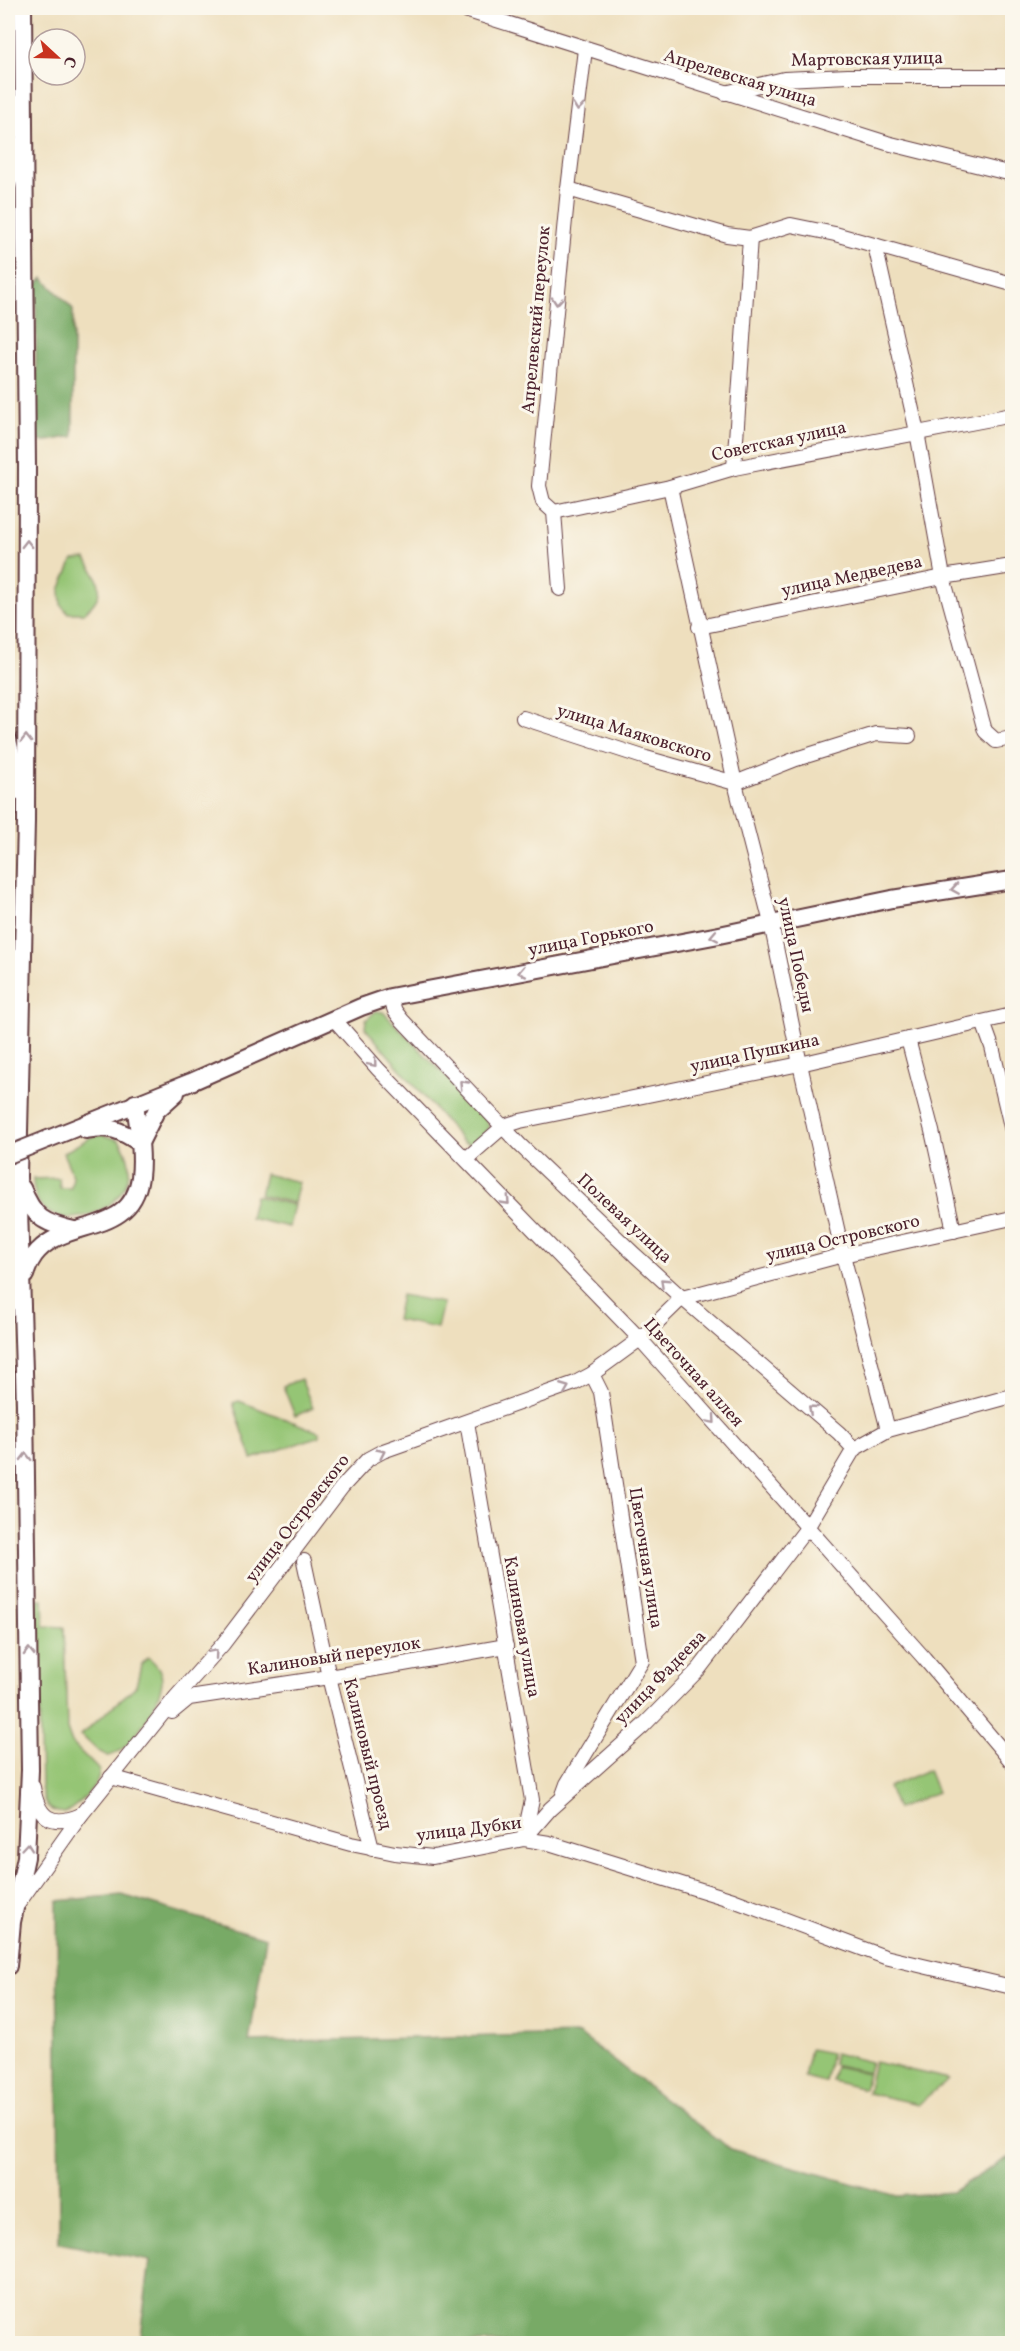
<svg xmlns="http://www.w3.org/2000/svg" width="1020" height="2351" font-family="Vollkorn,serif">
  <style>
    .green { fill: #95c574; stroke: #707250; stroke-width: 1.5 }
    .forest { fill: #78aa66; stroke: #616448; stroke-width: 1.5 }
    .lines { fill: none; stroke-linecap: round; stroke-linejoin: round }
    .minor-casing { stroke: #633c41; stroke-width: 16 }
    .major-casing { stroke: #633c41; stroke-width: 20 }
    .minor { stroke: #fff; stroke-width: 14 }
    .major { stroke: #fff; stroke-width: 16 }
    .major-bridge-casing { stroke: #633c41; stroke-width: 20; stroke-linecap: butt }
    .major-bridge { stroke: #fff; stroke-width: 16 }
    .oneway { stroke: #ae9aa0 }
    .labels { text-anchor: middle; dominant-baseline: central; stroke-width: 6; stroke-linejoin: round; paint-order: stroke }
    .street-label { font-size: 18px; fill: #4a1f2b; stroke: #fbf7ec }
  </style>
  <rect width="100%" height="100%" fill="#fbf7ec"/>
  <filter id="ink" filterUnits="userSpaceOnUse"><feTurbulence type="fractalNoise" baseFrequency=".0167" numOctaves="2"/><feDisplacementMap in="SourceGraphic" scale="12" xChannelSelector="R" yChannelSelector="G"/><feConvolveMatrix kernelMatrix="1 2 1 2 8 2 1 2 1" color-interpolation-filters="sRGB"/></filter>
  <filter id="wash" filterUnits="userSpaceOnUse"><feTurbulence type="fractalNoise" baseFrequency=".008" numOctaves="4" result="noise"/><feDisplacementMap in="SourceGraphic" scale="24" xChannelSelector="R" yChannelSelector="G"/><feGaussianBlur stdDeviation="1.35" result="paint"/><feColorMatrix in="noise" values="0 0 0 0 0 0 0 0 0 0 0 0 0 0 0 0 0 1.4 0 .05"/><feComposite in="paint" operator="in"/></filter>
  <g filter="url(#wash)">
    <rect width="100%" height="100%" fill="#eedfbe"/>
    <!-- green -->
    <g class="green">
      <path d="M86 559C100 582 108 593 84 613H68L61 605 60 590 73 560Z"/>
      <polygon points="376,1011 383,1012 486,1117 489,1128 482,1138 471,1145 463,1142 365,1028 366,1020"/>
      <path d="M102 1135 119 1140C166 1207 33 1255 33 1179L59 1178 60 1188H71L73 1176 63 1153 91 1137Z"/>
      <polygon points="265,1174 299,1182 294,1203 260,1195"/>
      <polygon points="255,1196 294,1205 289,1227 250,1218"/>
      <polygon points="401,1295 443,1303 437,1328 396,1320"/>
      <polygon points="301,1379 313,1408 295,1416 283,1386"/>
      <polygon points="239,1401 319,1432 320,1436 252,1459 233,1403"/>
      <path d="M37 1599H43L44 1626 64 1627 67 1729 72 1743 99 1770C101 1786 78 1805 65 1813 45 1811 45 1805 41 1787Z"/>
      <path d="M148 1657C156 1663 162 1670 162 1680 162 1701 129 1754 108 1756L98 1751 81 1735 136 1686 141 1665Z"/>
      <polygon points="928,1770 937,1792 897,1809 888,1787"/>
      <polygon points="810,2049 831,2053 825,2082 804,2077"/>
      <polygon points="834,2053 871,2062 868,2072 832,2064"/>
      <polygon points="874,2062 949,2079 918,2104 867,2093"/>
      <polygon points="835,2066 868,2073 864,2089 832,2081"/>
    </g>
    <!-- forest -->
    <g class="forest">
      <path d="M43 278 73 309V437C60 437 49 443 36 441V286Z"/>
      <polygon points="122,1895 266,1938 249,2042 579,2034 730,2149 897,2196 952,2192 1012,2155 1012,2343 139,2343 150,2261 59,2243 57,1901"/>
    </g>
  </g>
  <g filter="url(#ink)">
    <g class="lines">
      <!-- minor casing -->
      <g class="minor-casing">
        <g id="minor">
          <polyline points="459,8 887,143 1012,174"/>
          <polyline points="725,93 784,79 848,76 1012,76"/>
          <polyline points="568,189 727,235 750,238 791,225 835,234 1012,284"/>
          <polyline points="875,245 917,432 943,577 985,731 996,741 1012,738"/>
          <polyline points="734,468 750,238"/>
          <polyline points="670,487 735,783 771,923 800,1064 843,1255 888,1430"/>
          <polyline points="554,512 670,487 734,468 1012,415"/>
          <polyline points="560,589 554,512 543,502 539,486 568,189 585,49"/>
          <polyline points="699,627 943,577 1012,566"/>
          <polyline points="523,718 646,758 735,783 796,759 876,734 909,736"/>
          <polyline points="390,997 395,1011 402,1020 520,1145 635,1255 682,1298 839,1433 854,1449"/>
          <polyline points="334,1019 378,1069 640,1339 924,1658 1012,1762"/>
          <polyline points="983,1022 992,1047 1012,1131"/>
          <polyline points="908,1039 932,1131 954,1231"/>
          <polyline points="466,1159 504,1126 520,1121 800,1064 1012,1015"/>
          <polyline points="467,1422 532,1800 524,1837"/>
          <polyline points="304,1561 329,1677 372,1849"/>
          <polyline points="172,1712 189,1698 329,1677 506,1646"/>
          <polyline points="111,1777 351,1844 395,1853 433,1857 524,1839 549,1843 733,1900 885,1957 1012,1987"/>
          <path d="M33 1787C38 1817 51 1828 81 1815"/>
          <polyline points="563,1795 567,1784 642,1661 601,1392 592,1374"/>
          <polyline points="524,1839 550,1809 643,1726 699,1669 807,1528 854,1449 888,1430 1012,1396"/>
          <polyline points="18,1904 81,1815 176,1697 223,1644 342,1487 368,1459 383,1451 575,1383 592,1374 640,1339 682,1298 843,1255 1012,1218"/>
        </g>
      </g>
      <!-- major casing -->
      <g class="major-casing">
        <g id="major">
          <polyline points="8,185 18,146"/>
          <polyline points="8,740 19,791"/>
          <path d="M86 1130C110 1125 120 1130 140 1143"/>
          <polyline points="48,1139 191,1082 361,1007 390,997 719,935 892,899 1012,880"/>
          <polyline points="141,1141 156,1111 176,1093"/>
          <path d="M22 1188C34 1218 43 1223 74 1230"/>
          <path d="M25 1275C28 1266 31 1258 38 1251 69 1218 132 1236 140 1177 143 1152 138 1128 135 1103"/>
          <polyline points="8,1966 12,1922 26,1857 30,1770 25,1404 18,1176 26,821 27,466 23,8"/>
        </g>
      </g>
      <!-- minor -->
      <use href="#minor" class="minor"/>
      <!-- major -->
      <use href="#major" class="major"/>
      <!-- major-bridge casing -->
      <g class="major-bridge-casing">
        <polyline id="major-bridge" points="8,1155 48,1139"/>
      </g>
      <!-- major-bridge -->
      <use href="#major-bridge" class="major-bridge"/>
    </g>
    <!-- one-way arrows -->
    <defs><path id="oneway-chevron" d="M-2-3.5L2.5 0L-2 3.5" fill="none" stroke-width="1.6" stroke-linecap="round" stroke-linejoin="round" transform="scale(1.5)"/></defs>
    <g class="oneway">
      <use href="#oneway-chevron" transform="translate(578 107) rotate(97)"/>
      <use href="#oneway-chevron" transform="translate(557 301) rotate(95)"/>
      <use href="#oneway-chevron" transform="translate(27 544) rotate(-90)"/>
      <use href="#oneway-chevron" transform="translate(26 739) rotate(-90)"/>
      <use href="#oneway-chevron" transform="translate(955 889) rotate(171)"/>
      <use href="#oneway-chevron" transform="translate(714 936) rotate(169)"/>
      <use href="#oneway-chevron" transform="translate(522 972) rotate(169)"/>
      <use href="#oneway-chevron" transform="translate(373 1063) rotate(50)"/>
      <use href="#oneway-chevron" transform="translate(463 1084) rotate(-134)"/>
      <use href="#oneway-chevron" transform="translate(506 1201) rotate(46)"/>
      <use href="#oneway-chevron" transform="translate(664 1282) rotate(-137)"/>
      <use href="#oneway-chevron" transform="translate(565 1388) rotate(-22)"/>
      <use href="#oneway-chevron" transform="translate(812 1409) rotate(-139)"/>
      <use href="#oneway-chevron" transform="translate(712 1420) rotate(49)"/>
      <use href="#oneway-chevron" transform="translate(381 1453) rotate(-25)"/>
      <use href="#oneway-chevron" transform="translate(26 1457) rotate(-91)"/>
      <use href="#oneway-chevron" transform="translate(29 1652) rotate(-91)"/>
      <use href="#oneway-chevron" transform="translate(214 1653) rotate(-49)"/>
      <use href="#oneway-chevron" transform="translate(27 1847) rotate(-85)"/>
    </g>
  </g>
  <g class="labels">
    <!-- street labels -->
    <g class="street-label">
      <text transform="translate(867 60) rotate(-1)">Мартовская улица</text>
      <text transform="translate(740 79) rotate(17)">Апрелевская улица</text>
      <text transform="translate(537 320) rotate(-85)">Апрелевский переулок</text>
      <text transform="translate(779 442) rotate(-12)">Советская улица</text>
      <text transform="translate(852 577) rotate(-12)">улица Медведева</text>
      <text transform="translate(634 734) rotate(17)">улица Маяковского</text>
      <text transform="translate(591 939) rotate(-11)">улица Горького</text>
      <text transform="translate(795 955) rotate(78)">улица Победы</text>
      <text transform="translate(755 1054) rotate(-12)">улица Пушкина</text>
      <text transform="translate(624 1219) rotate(43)">Полевая улица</text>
      <text transform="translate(843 1239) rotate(-13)">улица Островского</text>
      <text transform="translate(693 1373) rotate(48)">Цветочная аллея</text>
      <text transform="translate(298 1519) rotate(-52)">улица Островского</text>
      <text transform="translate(645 1558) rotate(81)">Цветочная улица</text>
      <text transform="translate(521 1627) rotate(80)">Калиновая улица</text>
      <text transform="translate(334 1657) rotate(-9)">Калиновый переулок</text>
      <text transform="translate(661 1678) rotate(-46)">улица Фадеева</text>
      <text transform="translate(367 1754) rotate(76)">Калиновый проезд</text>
      <text transform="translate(469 1830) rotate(-7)">улица Дубки</text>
    </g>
  </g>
  <!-- margin -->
  <rect width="1020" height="2351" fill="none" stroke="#fbf7ec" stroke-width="30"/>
  <!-- north arrow -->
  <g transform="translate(57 57) rotate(112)"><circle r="28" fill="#fbf7ec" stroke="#b4a19f" stroke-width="1.5"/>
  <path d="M0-4.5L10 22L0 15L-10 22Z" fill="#c8321e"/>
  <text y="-9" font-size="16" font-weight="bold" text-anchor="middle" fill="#4a1f2b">С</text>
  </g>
</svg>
